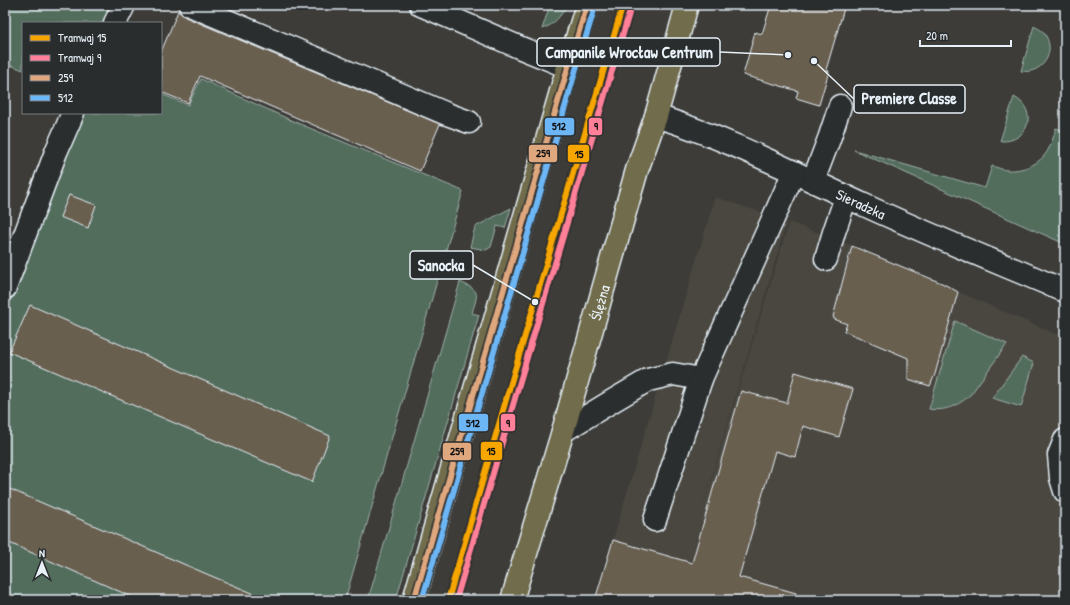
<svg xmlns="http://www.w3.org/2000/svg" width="1070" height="605" font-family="'Patrick Hand',sans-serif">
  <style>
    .built { fill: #4a463f }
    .green { fill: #526d5d; stroke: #9dafaa }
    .building { fill: #695e50; stroke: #e8f1f8 }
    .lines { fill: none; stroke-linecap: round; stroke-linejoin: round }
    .minor-casing { stroke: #e8f1f8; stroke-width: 25 }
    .major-casing { stroke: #e8f1f8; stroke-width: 25 }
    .minor { stroke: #2a2d2e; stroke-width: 22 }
    .major { stroke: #716c4b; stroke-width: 22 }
    .bus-1-casing { stroke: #2a2d2e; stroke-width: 9 }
    .bus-2-casing { stroke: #2a2d2e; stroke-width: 9 }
    .bus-1 { stroke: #dfa77e; stroke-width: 6 }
    .bus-2 { stroke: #6db6f5; stroke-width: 6 }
    .tram-1-casing { stroke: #2a2d2e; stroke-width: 9 }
    .tram-2-casing { stroke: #2a2d2e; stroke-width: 9 }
    .tram-1 { stroke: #f7a600; stroke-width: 6 }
    .tram-2 { stroke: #ff8098; stroke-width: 6 }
    .labels { text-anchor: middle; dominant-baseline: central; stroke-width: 3.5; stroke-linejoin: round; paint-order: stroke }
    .street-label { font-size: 15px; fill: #e8f1f8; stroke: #2a2d2e }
    .leader { fill: none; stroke: #e8f1f8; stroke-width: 1.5 }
    .callout-dot { fill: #e8f1f8; stroke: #2a2d2e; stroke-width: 1.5 }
    .callout { fill: #2a2d2e; stroke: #e8f1f8; stroke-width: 1.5 }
    .callout-label { font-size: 16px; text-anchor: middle; font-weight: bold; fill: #e8f1f8 }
    .line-badge { stroke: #2a2d2e; stroke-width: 1.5 }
    .pale-badge-label { font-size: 11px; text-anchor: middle; font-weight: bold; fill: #111 }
  </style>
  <rect width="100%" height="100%" fill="#3d3c38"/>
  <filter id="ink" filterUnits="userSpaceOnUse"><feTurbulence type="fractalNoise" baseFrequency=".025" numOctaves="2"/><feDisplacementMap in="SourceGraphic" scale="8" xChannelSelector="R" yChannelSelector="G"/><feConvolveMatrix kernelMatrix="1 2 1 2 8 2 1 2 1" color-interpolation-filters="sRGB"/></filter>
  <g filter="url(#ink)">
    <!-- built -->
    <polygon class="built" points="715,197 787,221 699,520 789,222 853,246 1065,338 1065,600 595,600"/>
    <!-- green -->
    <g class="green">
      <polygon points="5,5 116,5 109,23 23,23 23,70 5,63"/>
      <path d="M550 5H567C561 16 554 25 542 29Z"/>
      <path d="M1034 26C1039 29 1044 31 1046 36 1056 54 1041 75 1021 71Z"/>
      <polygon points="201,79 295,122 463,191 345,600 27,600 5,591 5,288 74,113 161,113 161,94 188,105"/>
      <path d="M1014 97C1039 110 1029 143 1000 141Z"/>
      <path d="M1056 128 1065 131V161L1064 167 1065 169V244L854 150 985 188 992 166C997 167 1002 170 1007 170 1025 171 1043 163 1050 146 1053 140 1054 134 1056 128Z"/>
      <polygon points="511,208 505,228 497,226 491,247 486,250 470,247 475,227"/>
      <path d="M460 282C481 291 478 293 472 313L479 315 396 600H368Z"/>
      <path d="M955 321 1007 344 971 394C960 405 945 412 929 409Z"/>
      <polygon points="1022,357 1034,363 1021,407 992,398"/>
    </g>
    <!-- building -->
    <g class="building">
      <polygon points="771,5 845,5 826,70 829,71 819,105 796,98 798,91 743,75 755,32 762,34"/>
      <polygon points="178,11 185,17 440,124 420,171 200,76 188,103 161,92 161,52"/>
      <polygon points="69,195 96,205 88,228 60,217"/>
      <polygon points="852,246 944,284 958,292 935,374 930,386 908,379 908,358 844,331 847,324 834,319 834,318 833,317"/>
      <polygon points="30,305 330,436 312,482 9,352"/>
      <polygon points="795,372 853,389 839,437 803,426 795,457 775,451 739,577 796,593 795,600 595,600 613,540 692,563 741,391 787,403"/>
      <polygon points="5,487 209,575 269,600 139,600 5,541"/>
    </g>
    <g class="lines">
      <!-- minor casing -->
      <g class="minor-casing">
        <g id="minor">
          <polyline points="190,5 447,114 469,122"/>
          <polyline points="421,5 521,48 568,67"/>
          <polyline points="115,23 124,5"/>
          <path id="s1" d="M656 116C727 138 794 173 862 204 929 235 997 262 1065 291"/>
          <polyline points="813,181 829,139 840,106"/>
          <polyline points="826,259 834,232 846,197"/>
          <polyline points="5,288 56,152 73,113"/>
          <polyline points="563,431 614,400 648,380 673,374 701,379"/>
          <polyline points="1065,440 1059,455 1061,478 1065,491"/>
          <polyline points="655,520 701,379 794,172"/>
        </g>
      </g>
      <!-- major casing -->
      <g class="major-casing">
        <g id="major">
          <polyline points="414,600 568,67 587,5"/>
          <path id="s2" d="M512 600 563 431 623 219 637 170 656 116 687 5"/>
        </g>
      </g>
      <!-- minor -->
      <use href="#minor" class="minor"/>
      <!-- major -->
      <use href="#major" class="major"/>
      <!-- bus-1 casing -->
      <g class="bus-1-casing">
        <polyline id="bus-1" points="414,600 568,67 587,5"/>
      </g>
      <!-- bus-2 casing -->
      <g class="bus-2-casing">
        <polyline id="bus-2" points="422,600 576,69 595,7"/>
      </g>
      <!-- bus-1 -->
      <use href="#bus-1" class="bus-1"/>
      <!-- bus-2 -->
      <use href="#bus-2" class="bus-2"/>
      <!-- tram-1 casing -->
      <g class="tram-1-casing">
        <polyline id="tram-1" points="448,600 510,386 623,5"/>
      </g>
      <!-- tram-2 casing -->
      <g class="tram-2-casing">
        <polyline id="tram-2" points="456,600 518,388 631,7"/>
      </g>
      <!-- tram-1 -->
      <use href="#tram-1" class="tram-1"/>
      <!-- tram-2 -->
      <use href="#tram-2" class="tram-2"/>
    </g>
  </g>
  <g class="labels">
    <!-- street labels -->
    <g class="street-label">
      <text stroke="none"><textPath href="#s1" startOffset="223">Sieradzka</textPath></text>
      <text stroke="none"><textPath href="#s2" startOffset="310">Ślężna</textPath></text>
    </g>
  </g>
  <!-- callouts -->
  <path class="leader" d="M788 55L720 52M814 61L854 99M535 302L473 265"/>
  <g class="callout-dot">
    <circle cx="788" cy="55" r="4"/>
    <circle cx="814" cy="61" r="4"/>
    <circle cx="535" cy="302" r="4"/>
  </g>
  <g class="callout">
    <rect x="537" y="38" width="183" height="28" rx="4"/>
    <rect x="854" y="85" width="111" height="28" rx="4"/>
    <rect x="410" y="251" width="63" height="28" rx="4"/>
  </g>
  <g class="callout-label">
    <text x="629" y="58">Campanile Wrocław Centrum</text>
    <text x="909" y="104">Premiere Classe</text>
    <text x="441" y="271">Sanocka</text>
  </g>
  <g class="line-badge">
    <rect x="544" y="117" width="31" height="19" rx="4" fill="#6db6f5"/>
    <rect x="588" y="117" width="15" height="19" rx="4" fill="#ff8098"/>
    <rect x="528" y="144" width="30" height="19" rx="4" fill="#dfa77e"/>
    <rect x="567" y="144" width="23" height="19" rx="4" fill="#f7a600"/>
    <rect x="500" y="413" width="16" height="19" rx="4" fill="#ff8098"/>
    <rect x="458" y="413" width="31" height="19" rx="4" fill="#6db6f5"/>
    <rect x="480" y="441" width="23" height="20" rx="4" fill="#f7a600"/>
    <rect x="442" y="442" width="30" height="19" rx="4" fill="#dfa77e"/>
  </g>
  <g class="pale-badge-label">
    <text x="559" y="130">512</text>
    <text x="596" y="130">9</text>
    <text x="543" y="157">259</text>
    <text x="579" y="158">15</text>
    <text x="508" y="427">9</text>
    <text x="473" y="427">512</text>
    <text x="491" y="455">15</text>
    <text x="457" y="455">259</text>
  </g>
  <!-- margin -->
  <rect width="1070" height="605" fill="none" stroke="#2a2d2e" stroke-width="20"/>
  <rect x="10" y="10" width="1050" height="585" fill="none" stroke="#e8f1f8" stroke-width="1.5" filter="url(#ink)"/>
  <!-- legend -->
  <rect x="22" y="22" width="140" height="92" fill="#2a2d2e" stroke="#767b7f"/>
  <rect x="30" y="35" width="20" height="6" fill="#f7a600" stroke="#767b7f"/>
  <text x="58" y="42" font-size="12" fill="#e8f1f8">Tramwaj 15</text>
  <rect x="30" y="55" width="20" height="6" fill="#ff8098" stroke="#767b7f"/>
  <text x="58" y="62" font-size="12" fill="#e8f1f8">Tramwaj 9</text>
  <rect x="30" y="75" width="20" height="6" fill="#dfa77e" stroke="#767b7f"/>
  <text x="58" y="82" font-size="12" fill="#e8f1f8">259</text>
  <rect x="30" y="95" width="20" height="6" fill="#6db6f5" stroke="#767b7f"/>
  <text x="58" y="102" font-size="12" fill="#e8f1f8">512</text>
  <!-- north arrow -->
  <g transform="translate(42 563)" stroke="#2a2d2e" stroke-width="3" paint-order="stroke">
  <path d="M0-3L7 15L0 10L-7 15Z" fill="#e8f1f8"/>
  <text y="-6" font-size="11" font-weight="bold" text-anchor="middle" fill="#e8f1f8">N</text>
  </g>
  <!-- scale -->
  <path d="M920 40v6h91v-6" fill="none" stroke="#e8f1f8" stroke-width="2"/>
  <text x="926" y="40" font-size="12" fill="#e8f1f8" stroke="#2a2d2e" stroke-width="3" paint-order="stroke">20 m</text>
</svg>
